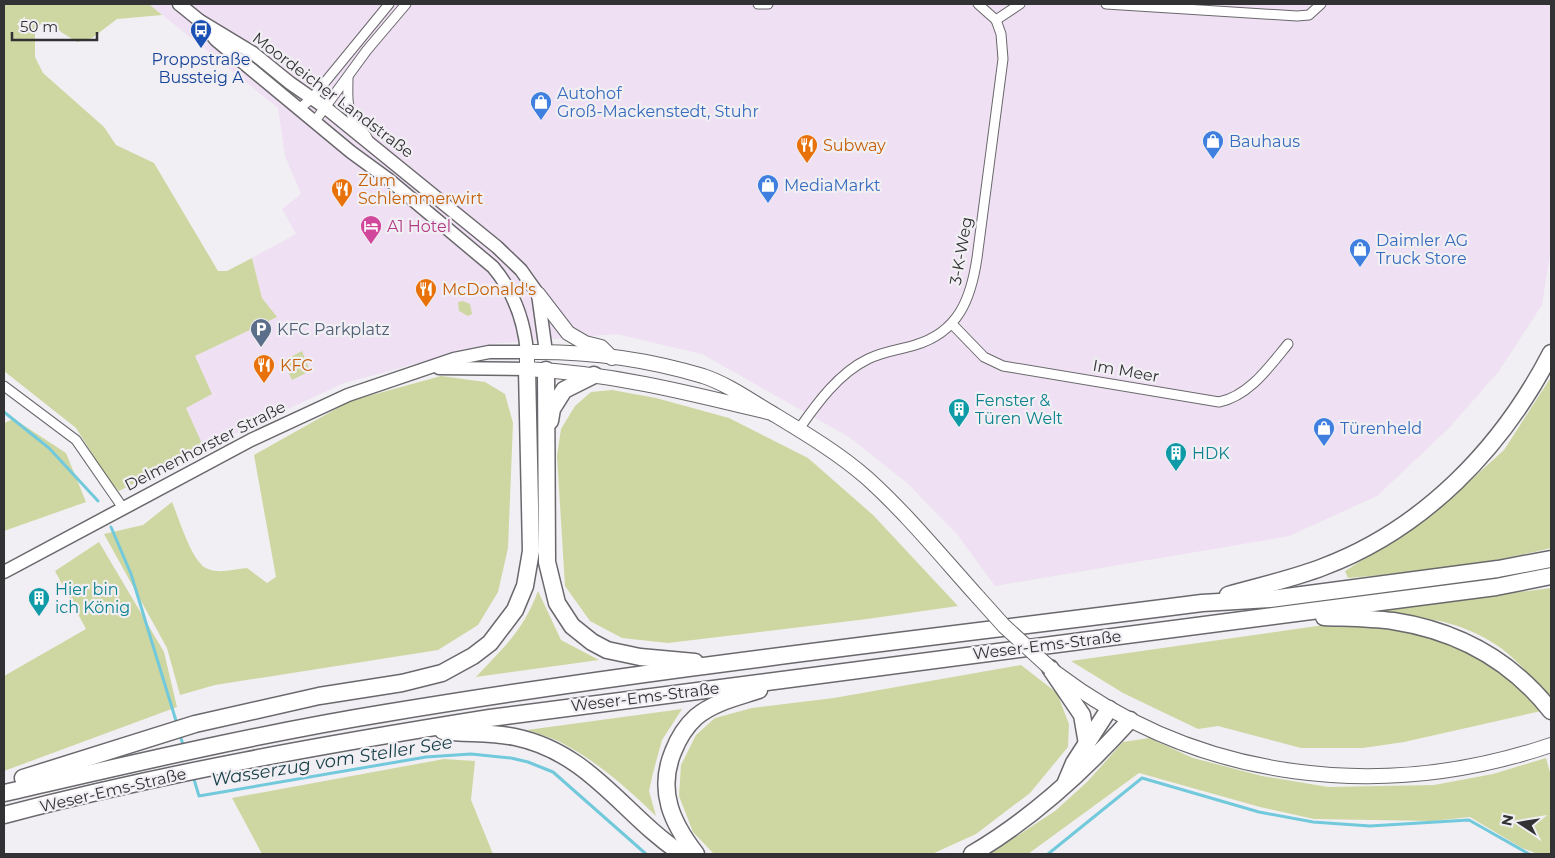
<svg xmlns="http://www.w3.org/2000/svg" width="1555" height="858" font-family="Montserrat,sans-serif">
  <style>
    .commercial { fill: #efe0f3 }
    .green { fill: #ced7a1 }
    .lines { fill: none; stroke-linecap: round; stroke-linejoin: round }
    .stream { stroke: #71c9db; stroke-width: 3 }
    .street-casing { stroke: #6a686c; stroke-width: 11 }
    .secondary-casing { stroke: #6a686c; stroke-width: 15 }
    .primary-casing { stroke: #6a686c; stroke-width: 16 }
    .highway-casing { stroke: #6a686c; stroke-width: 19 }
    .street { stroke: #fff; stroke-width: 9 }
    .secondary { stroke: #fff; stroke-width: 12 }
    .primary { stroke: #fff; stroke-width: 14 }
    .highway { stroke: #fff; stroke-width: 16 }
    .primary-bridge-casing { stroke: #6a686c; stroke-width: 16; stroke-linecap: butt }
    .primary-bridge { stroke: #fff; stroke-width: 14 }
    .labels { text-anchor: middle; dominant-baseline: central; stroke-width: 4.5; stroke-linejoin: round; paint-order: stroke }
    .transit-label { font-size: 16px; fill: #164399; stroke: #f1eff3 }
    .shop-label { font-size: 16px; fill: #366cbe; stroke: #f1eff3; text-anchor: start }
    .street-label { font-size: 16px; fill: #323133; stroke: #f1eff3 }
    .food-label { font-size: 16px; fill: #c56008; stroke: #f1eff3; text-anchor: start }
    .hotel-label { font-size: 16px; fill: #b23c85; stroke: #f1eff3; text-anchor: start }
    .service-label { font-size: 16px; fill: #4e5e75; stroke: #f1eff3; text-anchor: start }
    .culture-label { font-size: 16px; fill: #0d838f; stroke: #f1eff3; text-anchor: start }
    .water-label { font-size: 18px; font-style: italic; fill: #163f47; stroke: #f1eff3 }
  </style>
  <rect width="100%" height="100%" fill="#f1eff3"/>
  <!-- commercial -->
  <polygon class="commercial" points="149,4 1551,4 1551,247 1542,305 1499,371 1449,428 1377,496 1289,536 995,586 957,534 906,482 849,437 702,354 617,334 489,344 344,383 204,448 186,408 195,356 276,317 262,298 252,258 296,234 282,209 301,194 285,156 278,108"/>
  <!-- green -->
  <g class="green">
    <polygon points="4,4 149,4 162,15 117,19 92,38 77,42 61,32 52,22 42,22 35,33 35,57 43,73 104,127 116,145 154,163 218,271 227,271 252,258 262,298 277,317 195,356 212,394 186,408 204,448 119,491 108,479 76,428 4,371"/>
    <polygon points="463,301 470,304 472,314 468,316 459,311 458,302"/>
    <polygon points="302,351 310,371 292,380 283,361"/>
    <path d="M441 376 485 382 505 394 513 423 508 548 498 592 478 625 438 650 215 685 180 695 167 648 104 534 143 525 172 502C179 518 192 564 208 569 220 574 235 569 247 568L267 583 276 577 254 455 350 401Z"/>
    <path d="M1551 377V548C1484 565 1417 572 1348 578L1345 571 1430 517 1504 450Z"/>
    <polygon points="612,390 656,398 729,418 808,458 873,515 958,606 867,619 668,643 622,638 590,621 565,586 557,456 561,429 575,406 591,392"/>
    <polygon points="14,419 66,453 86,502 4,531 4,423"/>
    <polygon points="99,542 164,652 177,707 4,771 4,676 86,629 55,571"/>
    <path d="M1551 588V698C1533 679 1513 654 1490 641 1451 617 1406 615 1361 612Z"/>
    <path d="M538 591 561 640 599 660 476 677C504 647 523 631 538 591Z"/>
    <polygon points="1366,624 1409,630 1478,656 1512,681 1541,711 1404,742 1363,748 1301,748 1218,726 1198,729 1123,693 1071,661 1324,625"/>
    <polygon points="1021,665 1057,693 1069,724 1068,747 1030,793 976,834 932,854 714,854 693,832 679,796 681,765 696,735 715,718 752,708 834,698"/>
    <path d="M682 709 662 740 653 773 649 791 656 816C628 789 596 760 560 742 550 737 538 734 527 730Z"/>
    <polygon points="1149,738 1193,758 1262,776 1328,787 1434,785 1493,774 1546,758 1551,776 1551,854 1538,854 1522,848 1470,817 1433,821 1314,819 1260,807 1139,773 1028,854 990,854 1055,811 1087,782 1123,742"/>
    <polygon points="444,759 475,761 471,800 493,854 262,854 232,798"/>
  </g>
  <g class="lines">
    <!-- stream -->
    <g class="stream">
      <polyline points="4,412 49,448 98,501"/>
      <polyline points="111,527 131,574 177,724"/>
      <polyline points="180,735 184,748"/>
      <polyline points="193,776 199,796 426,757 471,754 511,758 528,762 553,772 646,854"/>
      <polyline points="1048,854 1142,778 1259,812 1313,822 1370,826 1469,820 1529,854"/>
    </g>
    <!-- street casing -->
    <g class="street-casing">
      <g id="street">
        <polyline points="758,4 768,4"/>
        <polyline points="978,4 996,20 1020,4"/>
        <polyline points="1106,4 1297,16 1309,15 1321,4"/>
        <path d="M348 77C348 91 346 107 354 120 359 129 366 132 369 142"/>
        <polyline points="299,109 312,98 389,4"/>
        <polyline points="315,121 367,50 406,4"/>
        <path d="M952 324 984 357 1003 366 1219 402C1249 396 1269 367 1288 344"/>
        <polyline points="4,386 76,440 123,508"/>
        <path d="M799 429C817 403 839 373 868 359 884 351 899 350 915 345 959 332 971 298 977 258L1003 59 1001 34 996 20"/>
      </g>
    </g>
    <!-- secondary casing -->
    <g class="secondary-casing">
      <g id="secondary">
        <polyline points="179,4 200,21 253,53 290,83 326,108 497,247 521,270 538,294 546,352"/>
        <polyline points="439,368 527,369"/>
        <path d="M4 572 251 440 348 395 454 359 489 352H527C524 319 514 292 493 267L388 179 351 152 216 40 200 21"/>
      </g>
    </g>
    <!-- primary casing -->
    <g class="primary-casing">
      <g id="primary">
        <polyline points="538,294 568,333 585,343 601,347 612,358"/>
        <path d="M772 413C690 393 611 373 527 369V352C585 351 647 359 703 376 727 384 748 399 770 412 803 432 837 452 867 478 907 514 942 557 978 597"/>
        <path d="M1056 673C1200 782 1383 802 1551 745"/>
      </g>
    </g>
    <!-- highway casing -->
    <g class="highway-casing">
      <g id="highway">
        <polyline points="546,370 547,562 557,603 572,626 592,642 607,650 640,657 695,662"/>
        <polyline points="550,421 552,409 564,390 594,375"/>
        <path d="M1228 595C1259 586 1292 579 1323 567 1424 529 1502 448 1551 353"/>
        <path d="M1324 617C1347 618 1370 618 1393 621 1458 631 1511 660 1551 711"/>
        <polyline points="1050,668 1082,715 1087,744"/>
        <path d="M443 731C467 734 491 732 515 737 591 753 623 815 682 854"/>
        <polyline points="23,778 195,724 319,696 402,683 442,673 473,656 490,643 515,610 525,586 531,551 527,369"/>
        <polyline points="1066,782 1074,763 1109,709"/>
        <path d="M4 793C131 764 257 734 386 713 656 668 930 638 1202 603L1270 599 1498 569 1551 559"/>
        <path d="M4 815C164 773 327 744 490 718L1496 587 1551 576"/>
        <path d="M696 854C672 823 657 791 673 752 678 739 685 727 696 717 714 702 738 697 759 690"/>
        <path d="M972 854C1033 818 1083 772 1130 720"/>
      </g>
    </g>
    <!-- street -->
    <use href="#street" class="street"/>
    <!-- secondary -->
    <use href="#secondary" class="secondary"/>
    <!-- primary -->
    <use href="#primary" class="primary"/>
    <!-- highway -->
    <use href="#highway" class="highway"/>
    <!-- primary-bridge casing -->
    <g class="primary-bridge-casing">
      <polyline id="primary-bridge" points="978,597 1004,626 1050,668"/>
    </g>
    <!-- primary-bridge -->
    <use href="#primary-bridge" class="primary-bridge"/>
  </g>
  <!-- icons -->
  <defs>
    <g id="bus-pin" transform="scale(1.125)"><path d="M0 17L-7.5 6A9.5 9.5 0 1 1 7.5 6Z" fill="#1a4fb4" stroke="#f1eff3"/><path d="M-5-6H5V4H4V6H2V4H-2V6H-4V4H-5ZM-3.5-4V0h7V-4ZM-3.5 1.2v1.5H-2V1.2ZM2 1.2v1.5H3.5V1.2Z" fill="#fff"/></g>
    <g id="shop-pin" transform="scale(1.125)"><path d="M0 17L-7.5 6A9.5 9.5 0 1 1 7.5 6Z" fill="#3f7fe0" stroke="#f1eff3"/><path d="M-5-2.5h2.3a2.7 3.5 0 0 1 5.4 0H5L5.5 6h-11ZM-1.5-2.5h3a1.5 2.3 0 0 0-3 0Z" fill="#fff"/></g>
    <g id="restaurant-pin" transform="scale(1.125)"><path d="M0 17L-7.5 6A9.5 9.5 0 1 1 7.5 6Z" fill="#e8710a" stroke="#f1eff3"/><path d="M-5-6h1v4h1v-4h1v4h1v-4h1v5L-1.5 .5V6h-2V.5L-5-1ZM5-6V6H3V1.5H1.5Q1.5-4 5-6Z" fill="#fff"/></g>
    <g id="hotel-pin" transform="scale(1.125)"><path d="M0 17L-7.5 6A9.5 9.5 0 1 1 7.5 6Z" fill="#d1479c" stroke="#f1eff3"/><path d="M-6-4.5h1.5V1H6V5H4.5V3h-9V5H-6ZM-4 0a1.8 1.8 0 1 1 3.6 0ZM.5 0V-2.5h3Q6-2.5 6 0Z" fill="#fff"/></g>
    <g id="parking-pin" transform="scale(1.125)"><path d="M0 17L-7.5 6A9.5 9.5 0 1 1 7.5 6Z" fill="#5c6f8a" stroke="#f1eff3"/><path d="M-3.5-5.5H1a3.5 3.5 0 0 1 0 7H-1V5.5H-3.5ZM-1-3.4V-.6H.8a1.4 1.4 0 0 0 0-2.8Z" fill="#fff"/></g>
    <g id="building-pin" transform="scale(1.125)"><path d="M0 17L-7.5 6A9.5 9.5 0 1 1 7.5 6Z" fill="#0f9aa8" stroke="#f1eff3"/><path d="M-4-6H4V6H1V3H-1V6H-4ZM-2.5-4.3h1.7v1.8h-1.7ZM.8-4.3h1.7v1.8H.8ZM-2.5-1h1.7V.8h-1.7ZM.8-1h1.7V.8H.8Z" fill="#fff"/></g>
  </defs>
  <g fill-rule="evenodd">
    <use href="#bus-pin" x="201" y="30"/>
    <use href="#shop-pin" x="541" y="102"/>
    <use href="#shop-pin" x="1213" y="141"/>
    <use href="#restaurant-pin" x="807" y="145"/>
    <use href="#shop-pin" x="768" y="185"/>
    <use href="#restaurant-pin" x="342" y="189"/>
    <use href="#hotel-pin" x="371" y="226"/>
    <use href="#shop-pin" x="1360" y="249"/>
    <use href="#restaurant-pin" x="426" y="289"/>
    <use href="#parking-pin" x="261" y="329"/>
    <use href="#restaurant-pin" x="264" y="365"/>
    <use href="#building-pin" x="959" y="409"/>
    <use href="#shop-pin" x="1324" y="428"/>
    <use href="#building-pin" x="1176" y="453"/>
    <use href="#building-pin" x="39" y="598"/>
  </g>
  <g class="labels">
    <!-- transit labels -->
    <g class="transit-label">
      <text x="201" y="59">Proppstraße<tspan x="201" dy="18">Bussteig A</tspan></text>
    </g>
    <!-- shop labels -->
    <g class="shop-label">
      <text x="557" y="93">Autohof<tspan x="557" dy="18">Groß-Mackenstedt, Stuhr</tspan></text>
      <text x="1229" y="141">Bauhaus</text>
      <text x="784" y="185">MediaMarkt</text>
      <text x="1376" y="240">Daimler AG<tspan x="1376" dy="18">Truck Store</tspan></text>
      <text x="1340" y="428">Türenheld</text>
    </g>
    <!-- street labels -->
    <g class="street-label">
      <text transform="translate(333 95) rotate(37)">Moordeicher Landstraße</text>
      <text transform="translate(961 251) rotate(-80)">3-K-Weg</text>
      <text transform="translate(1126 371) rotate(10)">Im Meer</text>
      <text transform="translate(205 446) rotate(-27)">Delmenhorster Straße</text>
      <text transform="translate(1047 645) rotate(-7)">Weser-Ems-Straße</text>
      <text transform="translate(645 697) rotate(-7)">Weser-Ems-Straße</text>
      <text transform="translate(113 790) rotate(-13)">Weser-Ems-Straße</text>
    </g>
    <!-- food labels -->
    <g class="food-label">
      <text x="823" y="145">Subway</text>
      <text x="358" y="180">Zum<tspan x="358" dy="18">Schlemmerwirt</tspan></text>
      <text x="442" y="289">McDonald's</text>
      <text x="280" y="365">KFC</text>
    </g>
    <!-- hotel labels -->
    <g class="hotel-label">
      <text x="387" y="226">A1 Hotel</text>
    </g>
    <!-- service labels -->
    <g class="service-label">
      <text x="277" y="329">KFC Parkplatz</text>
    </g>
    <!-- culture labels -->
    <g class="culture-label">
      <text x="975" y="400">Fenster &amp;<tspan x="975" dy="18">Türen Welt</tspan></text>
      <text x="1192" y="453">HDK</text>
      <text x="55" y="589">Hier bin<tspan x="55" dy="18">ich König</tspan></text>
    </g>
    <!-- water labels -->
    <g class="water-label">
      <text transform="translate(332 761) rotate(-9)">Wasserzug vom Steller See</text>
    </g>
  </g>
  <!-- border -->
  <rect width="1555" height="858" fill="none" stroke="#323133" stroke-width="10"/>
  <!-- north arrow -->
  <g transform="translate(1520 823) rotate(282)" stroke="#f1eff3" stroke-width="4" paint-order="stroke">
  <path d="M0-4L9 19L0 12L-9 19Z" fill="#323133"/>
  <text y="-8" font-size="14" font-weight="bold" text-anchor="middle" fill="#323133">N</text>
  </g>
  <!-- scale -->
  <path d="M12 32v8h85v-8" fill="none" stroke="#323133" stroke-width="2.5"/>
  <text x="20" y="32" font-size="15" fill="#323133" stroke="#f1eff3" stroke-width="4" paint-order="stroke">50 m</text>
</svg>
